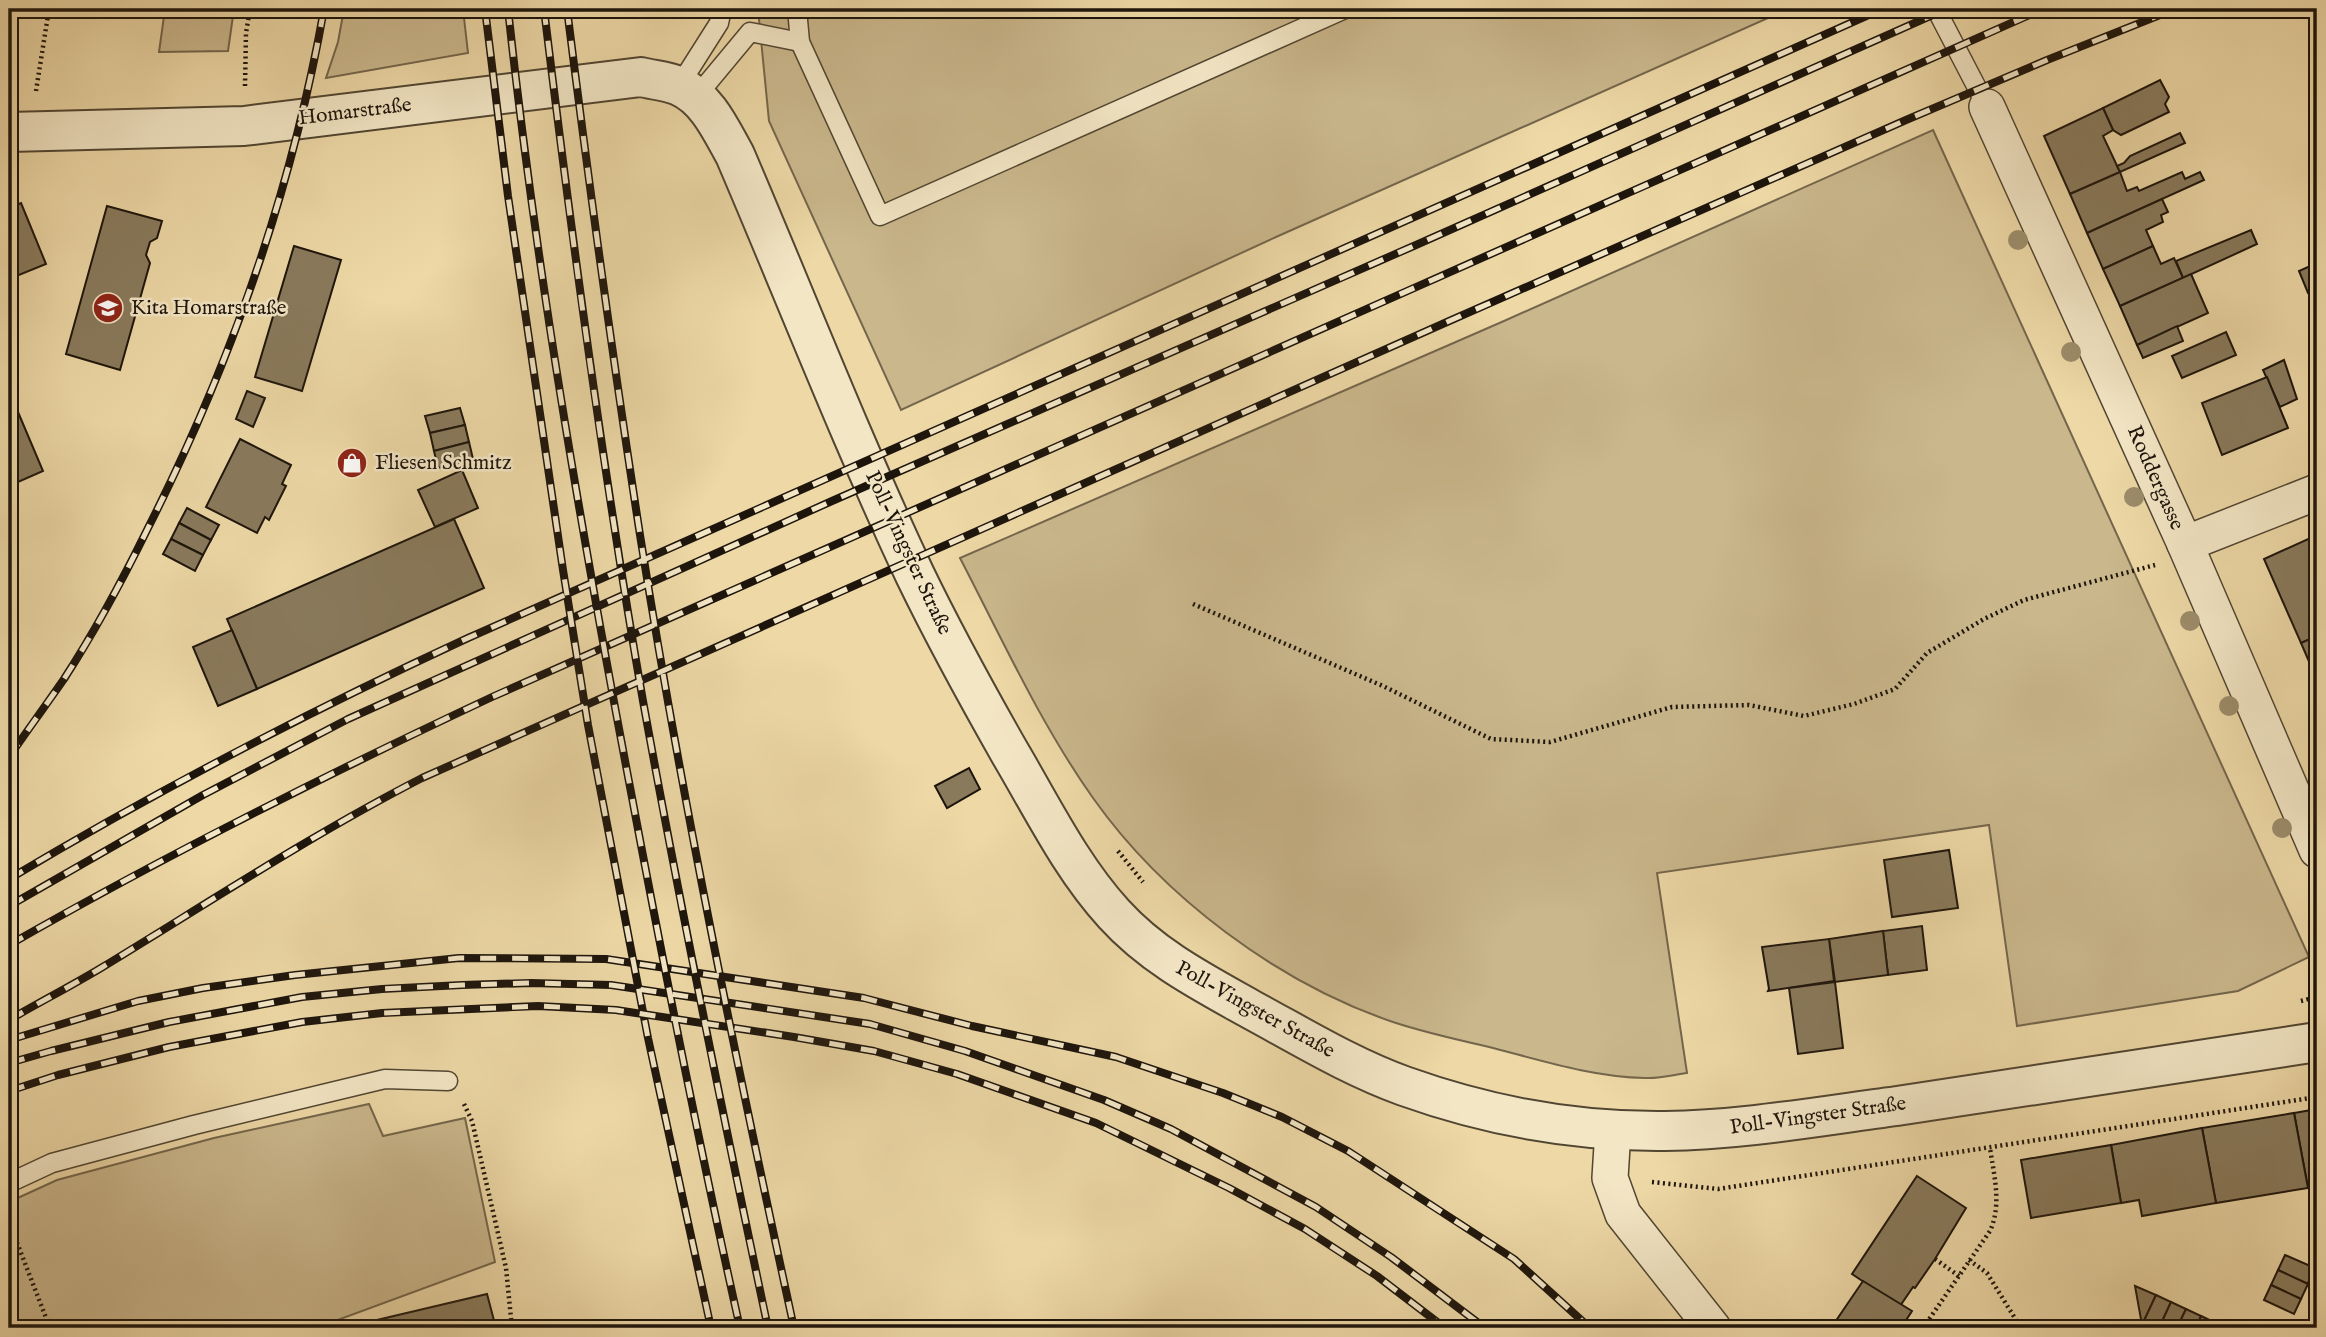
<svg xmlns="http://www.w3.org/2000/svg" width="2326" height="1337" font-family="'IM FELL English',serif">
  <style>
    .green { fill: #cab78c; stroke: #74664c; stroke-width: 2 }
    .building { fill: #897a5c; stroke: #1d150c; stroke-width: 2 }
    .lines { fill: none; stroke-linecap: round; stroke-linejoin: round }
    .service-casing { stroke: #514632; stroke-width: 21 }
    .minor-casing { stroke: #514632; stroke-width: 38 }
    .tertiary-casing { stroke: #514632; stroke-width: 42 }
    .path { stroke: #1d150c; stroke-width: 4.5; stroke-dasharray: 2 3.5; stroke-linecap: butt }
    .service { stroke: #f3e6c5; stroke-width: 18 }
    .minor { stroke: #f3e6c5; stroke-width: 35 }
    .tertiary { stroke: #f3e6c5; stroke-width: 38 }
    .rail-casing { stroke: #1d150c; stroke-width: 8 }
    .rail { stroke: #f3e6c5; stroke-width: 5; stroke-dasharray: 16; stroke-linecap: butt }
    .tree { fill: #9c8c6a }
    .labels { text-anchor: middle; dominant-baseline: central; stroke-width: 5; stroke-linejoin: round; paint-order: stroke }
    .street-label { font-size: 21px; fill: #1d150c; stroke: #f3e6c5 }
    .poi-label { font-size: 21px; fill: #1d150c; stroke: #f3e6c5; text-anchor: start }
  </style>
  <rect width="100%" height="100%" fill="#edd8a6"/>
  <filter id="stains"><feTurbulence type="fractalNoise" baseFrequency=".00286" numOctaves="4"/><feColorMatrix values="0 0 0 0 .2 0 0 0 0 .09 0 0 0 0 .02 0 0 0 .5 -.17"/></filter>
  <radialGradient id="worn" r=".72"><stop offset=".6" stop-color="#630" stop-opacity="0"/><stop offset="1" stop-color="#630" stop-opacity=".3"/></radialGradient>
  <!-- green -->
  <g class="green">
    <polygon points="165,9 234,9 228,51 159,52"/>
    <polygon points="344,9 463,9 468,53 326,78 338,42"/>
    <polygon points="758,9 1788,9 1276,237 901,410 769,121"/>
    <path d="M1933 130 2309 957 2238 991 2017 1026 1989 825 1657 873 1687 1073C1673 1075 1659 1079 1645 1078 1591 1077 1537 1059 1485 1046 1454 1039 1423 1032 1393 1022 1278 983 1163 897 1093 798 1040 723 1002 639 960 558L1504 321Z"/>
    <polygon points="369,1104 383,1136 465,1118 495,1262 316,1328 9,1328 9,1202 57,1180 214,1138"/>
  </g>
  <!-- building -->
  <g class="building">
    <polygon points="2160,80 2169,97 2165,104 2169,112 2121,135 2113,130 2103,108"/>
    <polygon points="2103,108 2113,130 2103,136 2120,172 2070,194 2044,136"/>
    <polygon points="2180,133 2185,143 2120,172 2117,166 2124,163 2130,156"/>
    <polygon points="2120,172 2127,191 2137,187 2139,191 2182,172 2185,179 2200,172 2204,180 2087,233 2070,194"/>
    <polygon points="2162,199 2168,212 2161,215 2163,222 2146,230 2153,246 2103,269 2087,233"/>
    <polygon points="21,203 46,264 9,279 9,208"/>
    <polygon points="107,206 162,221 157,238 150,242 146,255 150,263 120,370 66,354"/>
    <polygon points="2251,230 2257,244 2183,278 2176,261"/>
    <polygon points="294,246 341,260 302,391 255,377"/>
    <polygon points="2153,246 2161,264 2174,258 2183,278 2120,306 2103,269"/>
    <polygon points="2317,263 2317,289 2308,293 2299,271"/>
    <polygon points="2191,274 2208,313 2137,345 2120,306"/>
    <polygon points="2177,326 2183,341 2143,358 2137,345"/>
    <polygon points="2226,332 2236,355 2182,378 2172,356"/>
    <polygon points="2284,360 2297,399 2280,407 2263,370"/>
    <polygon points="2267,377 2288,428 2222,455 2202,403"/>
    <polygon points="247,391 265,398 253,427 236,419"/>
    <polygon points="460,408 465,425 430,433 425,416"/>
    <polygon points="18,412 43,471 9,486 9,415"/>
    <polygon points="465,425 469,442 434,451 430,433"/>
    <polygon points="240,439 291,465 282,484 286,486 269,520 265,517 257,533 206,507"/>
    <polygon points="469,442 473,459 438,468 434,451"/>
    <polygon points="462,470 478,508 435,527 418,490"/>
    <polygon points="187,508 219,525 211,540 179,523"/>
    <polygon points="454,519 484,588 257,689 227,619"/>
    <polygon points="179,523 211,540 203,555 171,539"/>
    <polygon points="2317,535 2317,636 2301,643 2264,559"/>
    <polygon points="171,539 203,555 195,571 163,554"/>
    <polygon points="232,630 257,689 218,706 193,647"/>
    <polygon points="2317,636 2317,680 2301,643"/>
    <polygon points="969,768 980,789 947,808 935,786"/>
    <polygon points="1949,850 1958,908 1892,917 1884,860"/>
    <polygon points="1922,926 1927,970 1888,975 1883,931"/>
    <polygon points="1883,931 1888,975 1835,982 1829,939"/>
    <polygon points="1829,939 1834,981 1768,991 1769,989 1762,947"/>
    <polygon points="1835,982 1843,1048 1798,1054 1789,988"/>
    <polygon points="2317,1109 2317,1187 2308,1188 2294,1113"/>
    <polygon points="2294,1113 2308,1188 2216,1203 2202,1128"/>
    <polygon points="2202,1128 2216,1203 2142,1216 2139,1200 2121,1203 2111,1145"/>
    <polygon points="2111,1145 2121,1203 2031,1218 2021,1160"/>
    <polygon points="1917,1176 1966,1208 1935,1259 1915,1288 1913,1287 1900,1306 1852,1274"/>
    <polygon points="2285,1255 2315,1268 2308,1284 2278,1270"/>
    <polygon points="2317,1263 2317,1287 2308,1283"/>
    <polygon points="2278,1270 2308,1284 2301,1299 2271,1285"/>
    <polygon points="1863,1281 1912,1311 1901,1328 1831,1328"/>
    <polygon points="2271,1285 2301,1299 2294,1314 2264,1300"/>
    <polygon points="2135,1286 2156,1295 2142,1325"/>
    <polygon points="487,1294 496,1328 343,1328"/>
    <polygon points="2156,1295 2171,1302 2159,1328 2148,1328 2142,1325"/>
    <polygon points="2171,1302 2186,1309 2177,1328 2159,1328"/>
    <polygon points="2186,1309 2201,1316 2196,1328 2177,1328"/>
    <polygon points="2201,1316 2216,1323 2214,1328 2196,1328"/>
  </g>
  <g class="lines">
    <!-- service casing -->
    <g class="service-casing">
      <g id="service">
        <polyline points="797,9 800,42 880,216 1345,9"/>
        <polyline points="1936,9 1987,107"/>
        <polyline points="679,86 719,23 722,9"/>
        <polyline points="696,97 750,32 800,42"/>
        <polyline points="9,1183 52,1163 194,1125 385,1079 448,1081"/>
      </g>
    </g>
    <!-- minor casing -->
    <g class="minor-casing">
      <g id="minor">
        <polyline points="1987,107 2185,544 2317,850"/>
        <polyline points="2185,544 2317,492"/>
        <polyline points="1613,1130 1610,1178 1623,1214 1713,1328"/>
      </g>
    </g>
    <!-- tertiary casing -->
    <g class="tertiary-casing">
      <path id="tertiary" d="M9 132 244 126 641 77C653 80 668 81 679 86 707 98 721 130 735 155 795 295 850 437 915 575 944 635 977 695 1010 753 1042 807 1071 867 1114 914 1153 957 1202 982 1252 1010 1302 1037 1351 1067 1404 1086 1488 1116 1576 1132 1665 1131 1743 1130 1820 1116 1897 1106 2037 1086 2177 1064 2317 1042"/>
    </g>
    <!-- path -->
    <g class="path">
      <polyline points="245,86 246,33 250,9"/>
      <polyline points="36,91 49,9"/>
      <polyline points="1193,604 1383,686 1491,739 1550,742 1672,707 1749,705 1804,716 1854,704 1895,689 1927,653 1984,619 2024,600 2155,565"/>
      <polyline points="1118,851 1143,882"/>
      <polyline points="2301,1001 2317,997"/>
      <polyline points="464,1104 472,1121 506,1268 512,1328"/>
      <polyline points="1652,1182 1718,1189 2317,1097"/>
      <polyline points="9,1222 50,1328"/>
      <polyline points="1935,1259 1959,1276"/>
      <polyline points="1969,1260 1987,1273 2021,1328"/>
      <path d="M1923 1328 1990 1231C2002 1204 1994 1176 1990 1148"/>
    </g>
    <!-- service -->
    <use href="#service" class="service"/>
    <!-- minor -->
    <use href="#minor" class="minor"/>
    <!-- tertiary -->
    <use href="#tertiary" class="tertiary"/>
    <!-- rail casing -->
    <g class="rail-casing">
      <g id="rail">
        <polyline points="485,9 508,196 563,570 588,725 648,1038 711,1328"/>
        <path d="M508 9C536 270 581 529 630 787 664 968 700 1149 740 1328"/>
        <path d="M544 9C572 240 603 472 643 701 681 911 724 1120 768 1328"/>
        <path d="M567 9C589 185 613 360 640 535 682 801 737 1065 794 1328"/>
        <path d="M9 757C27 731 46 705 64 679 95 631 122 581 147 530 230 366 292 190 324 9"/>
        <path d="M9 879C158 790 310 711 468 638L1882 9"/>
        <polyline points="9,906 203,795 348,719 832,501 1416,245 1946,9"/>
        <path d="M9 945C166 855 328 774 492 697L2043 9"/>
        <path d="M9 1020C40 1002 71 986 101 968 208 903 311 835 422 778L1447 322 1906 120 2047 60 2175 9"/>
        <polyline points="9,1040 138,1001 203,988 295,975 459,958 606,959 864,998 972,1026 1116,1057 1223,1093 1282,1117 1348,1151 1514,1259 1590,1328"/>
        <polyline points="9,1063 51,1051 169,1022 302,997 382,989 462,985 531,983 611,985 870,1024 965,1051 1104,1100 1171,1129 1316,1207 1391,1257 1485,1328"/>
        <polyline points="9,1091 58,1075 169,1047 302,1022 382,1013 538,1006 616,1010 794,1037 874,1051 957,1074 1096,1123 1229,1188 1305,1229 1377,1276 1445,1328"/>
      </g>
    </g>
    <!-- rail -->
    <use href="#rail" class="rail"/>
  </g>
  <!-- trees -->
  <g class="tree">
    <circle cx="2018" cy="240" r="10"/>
    <circle cx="2071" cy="352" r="10"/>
    <circle cx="2134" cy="497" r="10"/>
    <circle cx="2190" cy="621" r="10"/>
    <circle cx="2229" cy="706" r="10"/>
    <circle cx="2282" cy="828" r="10"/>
  </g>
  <!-- icons -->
  <defs>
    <g id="school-disc" transform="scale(1.575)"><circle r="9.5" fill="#8f2418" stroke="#f3e6c5"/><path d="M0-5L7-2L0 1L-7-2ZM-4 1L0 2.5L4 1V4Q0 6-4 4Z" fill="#fff"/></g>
    <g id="shop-disc" transform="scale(1.575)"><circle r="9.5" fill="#8f2418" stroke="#f3e6c5"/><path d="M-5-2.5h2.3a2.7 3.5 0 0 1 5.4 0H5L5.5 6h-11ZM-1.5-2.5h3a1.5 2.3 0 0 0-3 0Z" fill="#fff"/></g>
  </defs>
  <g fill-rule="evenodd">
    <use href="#school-disc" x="108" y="308"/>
    <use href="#shop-disc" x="352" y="463"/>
  </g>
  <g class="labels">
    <!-- street labels -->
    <g class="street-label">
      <text transform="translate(355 112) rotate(-7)">Homarstraße</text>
      <text transform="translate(2155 478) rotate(66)">Roddergasse</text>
      <text transform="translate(908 553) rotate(65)">Poll-Vingster Straße</text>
      <text transform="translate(1255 1010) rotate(29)">Poll-Vingster Straße</text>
      <text transform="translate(1818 1116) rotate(-8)">Poll-Vingster Straße</text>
    </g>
    <!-- poi labels -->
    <g class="poi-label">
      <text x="131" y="308">Kita Homarstraße</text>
      <text x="375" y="463">Fliesen Schmitz</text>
    </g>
  </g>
  <!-- margin -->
  <rect width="2326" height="1337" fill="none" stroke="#edd8a6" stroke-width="35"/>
  <rect x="10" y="10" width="2305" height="1316" fill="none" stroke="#1d150c" stroke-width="3.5"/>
  <rect x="18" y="18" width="2291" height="1302" fill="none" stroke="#1d150c" stroke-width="2"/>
  <rect width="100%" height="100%" filter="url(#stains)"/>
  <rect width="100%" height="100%" fill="url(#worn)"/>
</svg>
